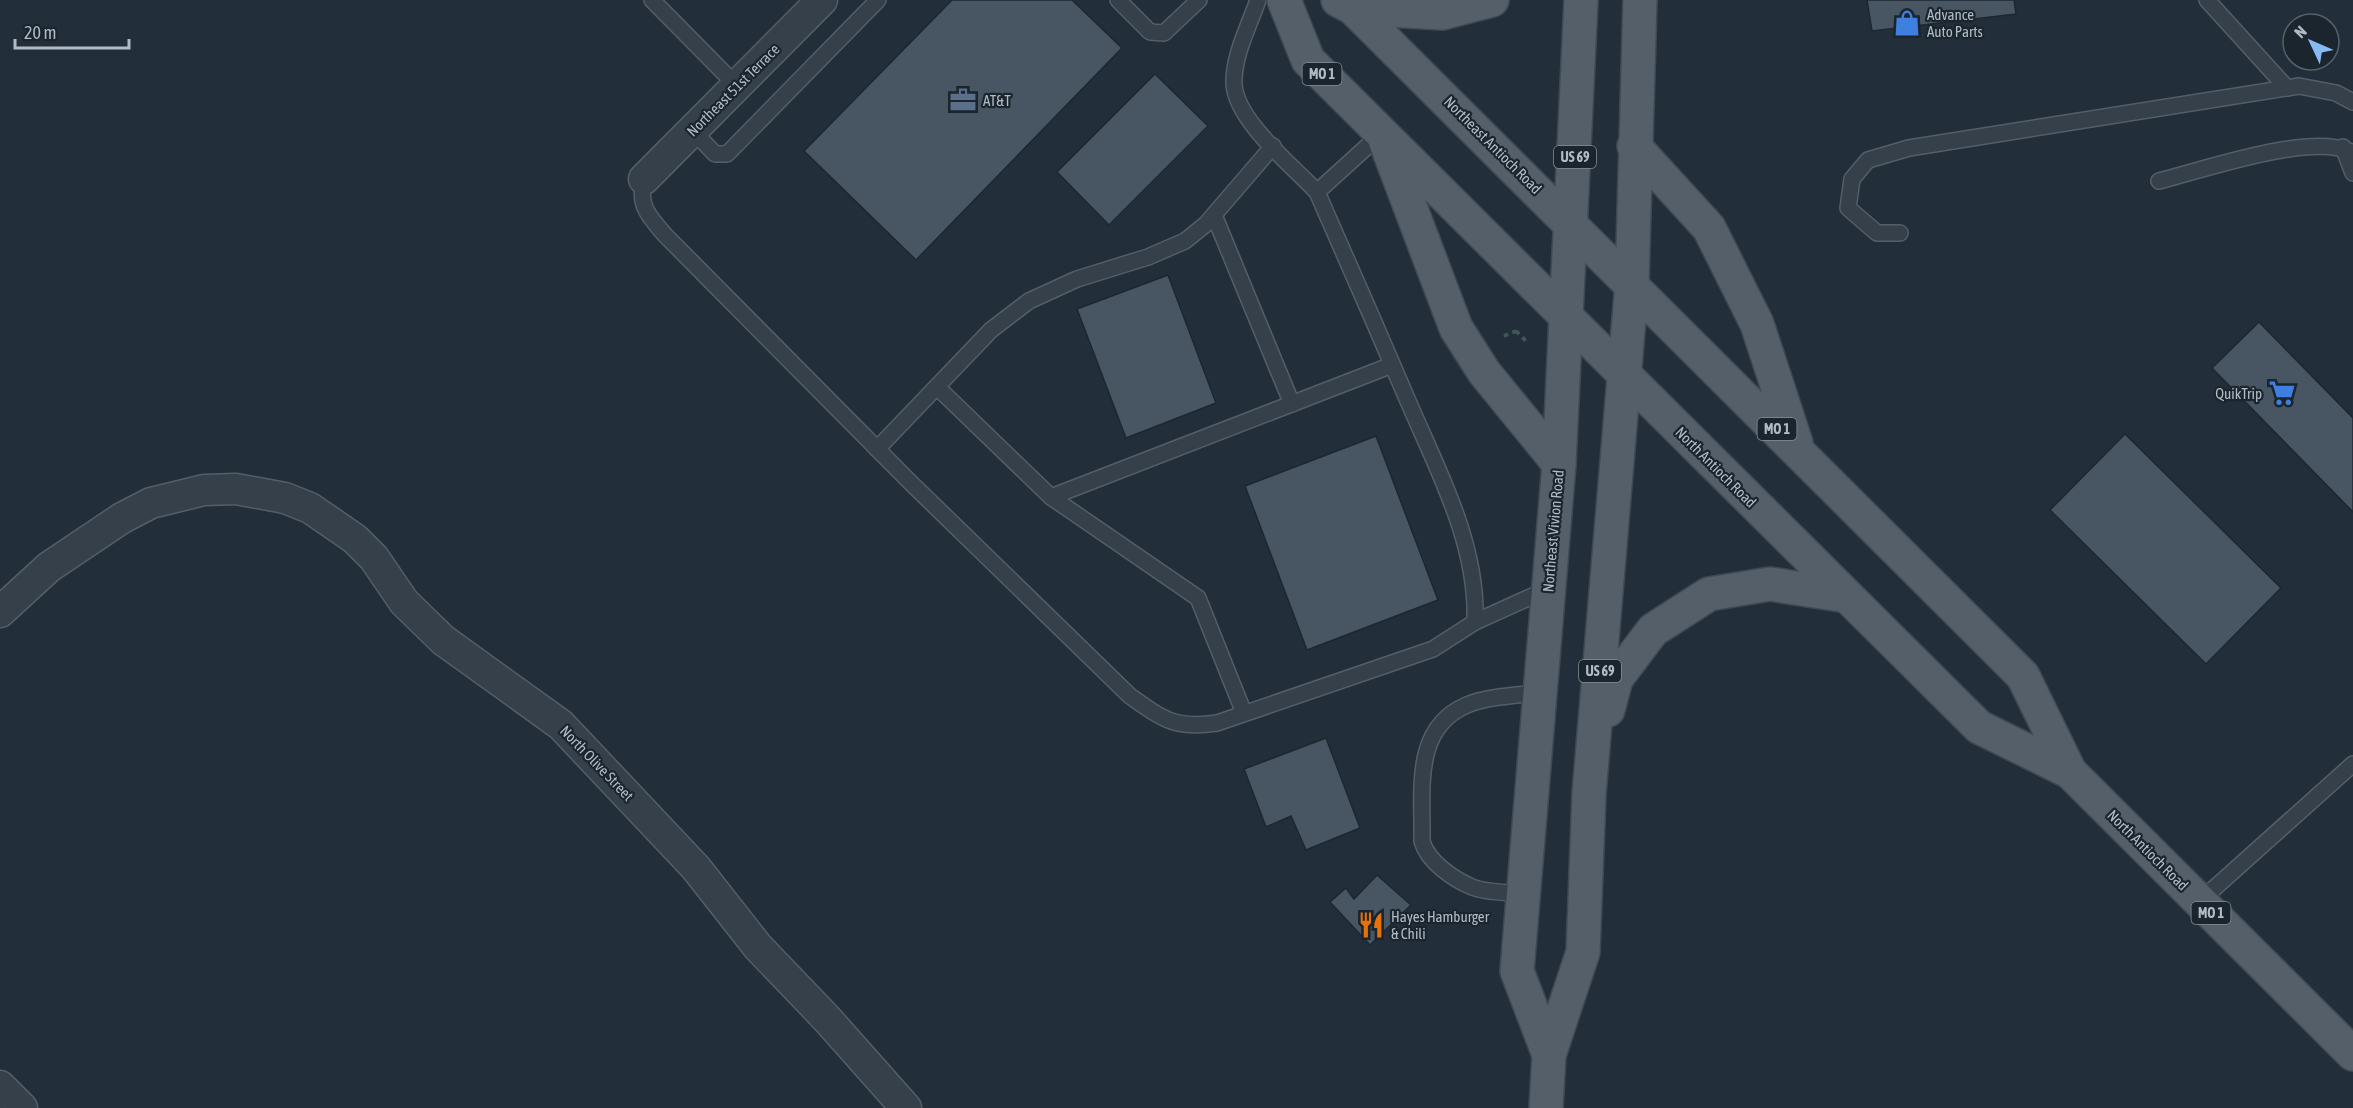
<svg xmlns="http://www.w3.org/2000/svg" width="2353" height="1108" font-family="'Asap Condensed',sans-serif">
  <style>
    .building { fill: #485663; stroke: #1d2730; stroke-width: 1.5 }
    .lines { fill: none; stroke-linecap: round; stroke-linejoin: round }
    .service-casing { stroke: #545e67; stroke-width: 18 }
    .minor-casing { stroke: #545e67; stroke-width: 33 }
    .primary-casing { stroke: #3f4953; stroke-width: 36 }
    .path { stroke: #425757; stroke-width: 4; stroke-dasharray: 4.5 4.5; stroke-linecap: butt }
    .service { stroke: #36404a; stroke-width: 15 }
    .minor { stroke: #36404a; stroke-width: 30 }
    .primary { stroke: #545f6a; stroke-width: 33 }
    .labels { text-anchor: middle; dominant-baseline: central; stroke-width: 4.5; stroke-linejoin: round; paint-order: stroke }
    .shield { fill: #1b252e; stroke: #848e98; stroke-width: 1.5 }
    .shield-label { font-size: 14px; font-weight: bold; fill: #b1bbc6 }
    .poi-label { font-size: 15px; fill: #b1bbc6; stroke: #1b252e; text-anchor: start }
    .street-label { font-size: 15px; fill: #b1bbc6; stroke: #1b252e }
  </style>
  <rect width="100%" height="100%" fill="#222e39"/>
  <!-- building -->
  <g class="building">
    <polygon points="952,0 1072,0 1122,48 916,260 804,151"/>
    <polygon points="1867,0 2014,0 2016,14 1872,31"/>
    <polygon points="1155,74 1208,126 1109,225 1057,172"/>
    <polygon points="1168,275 1216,403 1126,438 1077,309"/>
    <polygon points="2259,322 2353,418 2353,512 2212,368"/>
    <polygon points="2125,434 2281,588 2206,664 2050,510"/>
    <polygon points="1376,436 1438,600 1307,650 1245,486"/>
    <polygon points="1326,738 1360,828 1306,850 1291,816 1266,827 1244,769"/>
    <polygon points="1377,875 1411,905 1370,945 1330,902 1346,888 1354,899"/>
  </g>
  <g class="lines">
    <!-- service casing -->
    <g class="service-casing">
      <g id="service">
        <polyline points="652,0 737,86"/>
        <polyline points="1118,0 1150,32 1164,33 1199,0"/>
        <path d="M1258 0C1249 26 1233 56 1234 84 1236 121 1293 166 1317 192"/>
        <polyline points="2207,0 2287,88"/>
        <polyline points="693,131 715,154 727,154 878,0"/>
        <path d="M1382 133 1317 192C1348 262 1378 331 1408 401 1438 471 1478 544 1475 622"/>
        <polyline points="2343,147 2353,173"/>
        <path d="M644 179C638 206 648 215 665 235L910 482 1130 696C1164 720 1175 729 1217 723L1433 649 1475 622 1548 589"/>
        <path d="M2159 181C2203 170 2314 131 2353 153"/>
        <polyline points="1214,215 1292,404"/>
        <polyline points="1900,233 1877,233 1848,208 1852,179 1868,160 1909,148 2299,86 2336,93 2353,102"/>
        <polyline points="937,387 1051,497 1392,365"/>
        <polyline points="877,449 991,330 1029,301 1077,279 1148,257 1185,241 1206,224 1273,146"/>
        <polyline points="1051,497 1198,598 1244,713"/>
        <path d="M1523 894C1508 892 1487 893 1472 887 1453 879 1427 861 1422 841 1423 791 1412 728 1467 705 1488 696 1517 696 1540 692"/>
        <polyline points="2200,901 2353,764"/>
      </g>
    </g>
    <!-- minor casing -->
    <g class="minor-casing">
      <g id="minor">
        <polyline points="644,179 822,0"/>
        <polyline points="0,612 49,567 122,518 151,503 204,490 236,489 285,498 310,508 355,539 374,558 404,602 443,640 561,725 696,868 758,947 828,1020 906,1108"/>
        <polyline points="0,1086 22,1108"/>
      </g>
    </g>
    <!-- primary casing -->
    <g class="primary-casing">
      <g id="primary">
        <polyline points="1284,0 1308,60 1979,727 2070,772 2353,1054"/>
        <polyline points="1338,0 1353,8 2023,676 2070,772"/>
        <polyline points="1353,8 1442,13 1492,0"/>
        <polyline points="1386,143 1456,328 1484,372 1559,464"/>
        <polyline points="1634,146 1709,228 1757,324 1796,443"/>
        <polyline points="1608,710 1616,679 1653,630 1709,594 1770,584 1847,596"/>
        <polyline points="1549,1055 1517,971 1559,464 1581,0"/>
        <polyline points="1546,1108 1549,1055 1583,952 1589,794 1632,283 1640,0"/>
      </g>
    </g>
    <!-- path -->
    <g class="path">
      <polyline points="1516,331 1528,343"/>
      <polyline points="1504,336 1516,331"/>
    </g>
    <!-- service -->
    <use href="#service" class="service"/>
    <!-- minor -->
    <use href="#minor" class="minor"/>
    <!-- primary -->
    <use href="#primary" class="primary"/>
  </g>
  <!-- icons -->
  <defs>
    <g id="shop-bare" transform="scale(2.07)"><path d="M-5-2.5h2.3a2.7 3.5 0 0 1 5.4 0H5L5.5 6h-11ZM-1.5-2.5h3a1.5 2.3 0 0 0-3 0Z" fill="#3f7fe0" stroke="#1b252e" stroke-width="2.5" paint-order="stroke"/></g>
    <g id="office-bare" transform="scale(2.07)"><path d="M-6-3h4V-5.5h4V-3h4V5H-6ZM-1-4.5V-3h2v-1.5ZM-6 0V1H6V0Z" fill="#5c6f8a" stroke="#1b252e" stroke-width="2.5" paint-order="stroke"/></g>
    <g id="supermarket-bare" transform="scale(2.07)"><path d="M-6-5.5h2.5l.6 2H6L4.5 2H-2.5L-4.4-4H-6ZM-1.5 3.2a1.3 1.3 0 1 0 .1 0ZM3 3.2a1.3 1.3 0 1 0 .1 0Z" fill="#3f7fe0" stroke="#1b252e" stroke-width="2.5" paint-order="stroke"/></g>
    <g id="restaurant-bare" transform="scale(2.07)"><path d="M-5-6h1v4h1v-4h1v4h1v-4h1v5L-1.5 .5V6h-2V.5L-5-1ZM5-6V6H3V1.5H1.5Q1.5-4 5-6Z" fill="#e8710a" stroke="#1b252e" stroke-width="2.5" paint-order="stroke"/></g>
  </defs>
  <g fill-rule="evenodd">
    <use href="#shop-bare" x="1907" y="23"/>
    <use href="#office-bare" x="963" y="100"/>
    <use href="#supermarket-bare" x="2282" y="393"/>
    <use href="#restaurant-bare" x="1371" y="925"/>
  </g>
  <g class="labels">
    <!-- shield labels -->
    <g class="shield">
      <rect x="1302.5" y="63" width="39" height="22" rx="4.5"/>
      <rect x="1554" y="146" width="42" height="22" rx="4.5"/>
      <rect x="1757.5" y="418" width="39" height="22" rx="4.5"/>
      <rect x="1579" y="660" width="42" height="22" rx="4.5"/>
      <rect x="2191.5" y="902" width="39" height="22" rx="4.5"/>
    </g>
    <g class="shield-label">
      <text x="1322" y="74">MO 1</text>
      <text x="1575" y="157">US 69</text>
      <text x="1777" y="429">MO 1</text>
      <text x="1600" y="671">US 69</text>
      <text x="2211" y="913">MO 1</text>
    </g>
    <!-- poi labels -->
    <g class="poi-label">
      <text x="1927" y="14">Advance<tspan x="1927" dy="17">Auto Parts</tspan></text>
      <text x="983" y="100">AT&amp;T</text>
      <text x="2262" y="393" text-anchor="end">QuikTrip</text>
      <text x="1391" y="916">Hayes Hamburger<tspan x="1391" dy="17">&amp; Chili</tspan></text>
    </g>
    <!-- street labels -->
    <g class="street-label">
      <text transform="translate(733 90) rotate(-45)">Northeast 51st Terrace</text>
      <text transform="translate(1493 145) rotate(45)">Northeast Antioch Road</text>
      <text transform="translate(1716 467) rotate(45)">North Antioch Road</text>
      <text transform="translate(1553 531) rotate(-85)">Northeast Vivion Road</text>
      <text transform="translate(597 763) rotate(46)">North Olive Street</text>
      <text transform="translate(2148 850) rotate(45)">North Antioch Road</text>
    </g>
  </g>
  <!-- north arrow -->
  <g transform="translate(2311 42) rotate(314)"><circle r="28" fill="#1b252e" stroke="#57616b" stroke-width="1.5"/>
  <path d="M0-4.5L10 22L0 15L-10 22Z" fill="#87bbf4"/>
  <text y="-9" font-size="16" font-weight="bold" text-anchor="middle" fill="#b1bbc6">N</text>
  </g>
  <!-- scale -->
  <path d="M15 39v9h114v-9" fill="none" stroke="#b1bbc6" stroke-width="3"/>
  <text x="24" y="39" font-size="18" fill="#b1bbc6" stroke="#1b252e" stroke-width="4.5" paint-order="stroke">20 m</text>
</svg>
